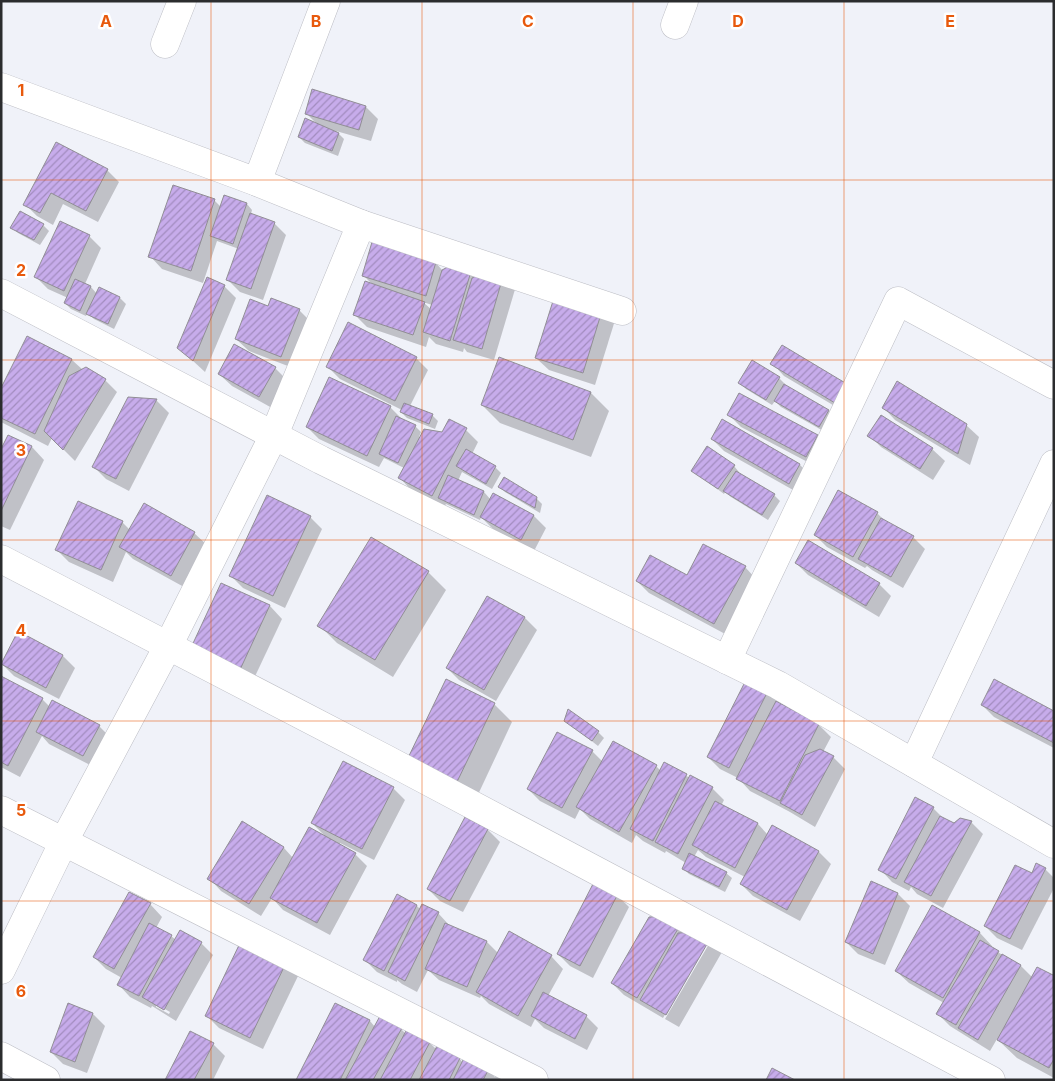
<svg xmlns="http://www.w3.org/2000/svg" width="1055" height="1081" font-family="Inter,sans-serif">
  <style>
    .shadow { fill: #0003; fill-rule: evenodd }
    .building { fill: url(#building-hatch); stroke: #918e95 }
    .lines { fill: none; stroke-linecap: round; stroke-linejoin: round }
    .minor-casing { stroke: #bcbdc4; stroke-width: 29 }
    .minor { stroke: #fff; stroke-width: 28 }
    .grid { fill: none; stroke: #e8590c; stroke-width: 1; stroke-opacity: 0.55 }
    .grid-label { font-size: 16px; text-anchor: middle; font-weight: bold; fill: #e8590c; stroke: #fff; stroke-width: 5; stroke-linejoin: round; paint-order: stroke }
  </style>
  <defs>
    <pattern id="building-hatch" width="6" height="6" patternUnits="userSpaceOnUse" patternTransform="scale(1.25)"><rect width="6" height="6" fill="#c7aceb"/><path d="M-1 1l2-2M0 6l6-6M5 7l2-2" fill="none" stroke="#a28cbf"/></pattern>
  </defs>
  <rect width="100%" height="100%" fill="#f0f2f9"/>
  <!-- shadow -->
  <g class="shadow">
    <polygon points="366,107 378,119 371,141 336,131 344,139 338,156 305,143 299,137 318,125 307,114"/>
    <polygon points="57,143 107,170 119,182 98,222 63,204 53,225 37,216 25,204"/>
    <polygon points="214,200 221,207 247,204 252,210 251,214 274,223 286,235 263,300 240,292 228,280 239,249 217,241 203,283 162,269 150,256"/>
    <polygon points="43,225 49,231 40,245 18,233 12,227"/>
    <polygon points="89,236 101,248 85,284 91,287 97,294 99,289 120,298 126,304 114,329 94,319 87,313 86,316 71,309 65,303 68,298 48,289 36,277"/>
    <path d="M373 244 436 263 443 271 459 262 516 286 494 360 467 352 464 348 463 352 436 344 429 337 426 347 367 327 355 315 374 286 364 276ZM423 302 432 305V310Z"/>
    <polygon points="224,286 236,298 205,372 179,348"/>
    <polygon points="574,296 616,317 595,385 549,370 536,358"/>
    <polygon points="269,308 299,310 311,322 293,368 249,351 236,339"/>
    <polygon points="27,338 72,360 83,370 105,380 117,392 75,461 52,438 48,446 1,422 1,391"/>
    <polygon points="782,347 848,414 784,376 772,363"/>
    <polygon points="416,358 428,370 410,406 432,415 438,421 435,429 407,418 401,412 402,410 340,379 327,366"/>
    <polygon points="753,362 779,378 785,384 784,385 829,411 834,417 825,432 781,407 775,401 772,405 746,389 740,383"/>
    <polygon points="275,368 287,380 272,408 232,386 219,374"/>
    <polygon points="591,393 609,411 591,457 500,423 482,405"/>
    <polygon points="129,398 157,401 169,413 129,491 106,479 94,467"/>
    <polygon points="390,407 403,420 415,426 421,432 419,437 421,438 466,430 478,442 472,454 495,467 501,473 492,489 462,472 458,481 484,492 491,500 494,494 534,516 546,528 534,551 493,529 481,517 480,520 446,504 444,507 411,490 399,477 404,468 384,458 379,467 319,439 307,427"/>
    <polygon points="883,407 966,425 979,437 970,465 895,420"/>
    <polygon points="729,415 817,436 830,448 819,468 741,427"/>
    <polygon points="723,420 800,465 812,477 802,495 724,451 712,439"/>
    <polygon points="869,435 932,449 945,461 933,480 881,447"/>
    <polygon points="9,436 32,447 44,460 10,530 1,526 1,451"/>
    <polygon points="734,466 739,472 738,473 774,495 780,501 768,520 731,497 725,492 724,494 692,470"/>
    <polygon points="500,487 536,498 542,504 540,513 505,492"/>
    <polygon points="79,502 122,522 130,530 194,533 207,545 184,587 133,559 126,552 113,582 69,562 57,550"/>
    <polygon points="877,513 886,522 913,537 925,549 903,588 872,570 867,566 865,568 827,547 815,535"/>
    <polygon points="310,517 322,529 285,608 243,588 230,575"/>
    <polygon points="796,563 879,584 891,596 879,617 808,575"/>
    <polygon points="745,567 757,580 727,635 649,593 637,581 687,577"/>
    <polygon points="428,572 446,590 393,677 337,643 319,625"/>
    <polygon points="222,584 270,606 282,619 251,685 202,664"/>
    <polygon points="487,598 525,618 537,630 496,701 459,680 447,668"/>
    <polygon points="18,633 63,656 75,668 59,699 14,676 2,664"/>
    <polygon points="1,677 42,699 50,707 99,726 111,738 96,768 49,744 42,736 20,777 1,767"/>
    <polygon points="446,681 494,704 512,722 475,801 408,759"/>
    <polygon points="768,690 781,702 779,704 819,725 831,737 823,752 833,757 845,769 815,827 790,812 750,791 738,778 720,769 708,757"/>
    <polygon points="982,705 1054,712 1054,748 994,717"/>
    <polygon points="565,720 598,732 604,738 598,746"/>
    <polygon points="592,751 603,762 656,766 661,771 665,764 690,778 712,788 724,800 721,806 758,824 768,835 772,827 819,852 831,864 800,921 753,896 741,884 745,877 706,857 698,850 694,857 726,873 732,878 725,892 689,874 683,868 686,863 666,851 665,853 643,841 636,835 632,843 590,819 580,809 575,819 540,801 528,789"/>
    <polygon points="393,788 405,800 374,860 340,843 339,845 355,854 367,866 330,935 283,910 272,898 261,916 221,891 209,878 243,823 284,848 293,858 327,838 312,823"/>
    <polygon points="933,808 945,820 954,825 960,819 971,822 983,834 943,908 917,894 911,887 909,891 892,882 880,869"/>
    <polygon points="465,819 488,830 500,842 463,912 440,901 428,889"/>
    <polygon points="1045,869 1054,878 1054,888 1022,950 997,938 985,926"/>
    <polygon points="871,883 898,894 910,906 885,965 858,954 846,942"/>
    <polygon points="617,895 629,907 593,978 570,966 558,954"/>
    <polygon points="397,896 417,906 421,910 438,913 450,926 487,942 498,953 551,956 563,969 548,996 586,1016 598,1028 587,1050 544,1028 535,1019 531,1027 489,1004 481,996 480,998 439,980 428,970 417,992 402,984 397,980 397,982 377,972 365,960"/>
    <path d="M150 904 162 917 156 928 171 936 176 940 201 943 213 955 176 1021 152 1006 151 1008 130 997 118 984 122 978 106 969 94 957ZM156 1004 170 1012 169 1014 156 1007Z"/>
    <polygon points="932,907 980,933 992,946 991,948 1021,966 1033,978 1054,976 1054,1078 1017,1058 997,1039 990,1051 950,1026 938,1014 944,1003 909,983 896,971"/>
    <polygon points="681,923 722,952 679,1027 665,1019 709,944 706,944 663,1018 624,995 612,983"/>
    <polygon points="285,964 298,976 263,1049 219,1028 207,1016"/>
    <polygon points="336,1004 370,1021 375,1027 401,1029 406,1034 430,1043 436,1049 460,1059 463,1063 488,1070 495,1077 497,1073 509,1080 297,1080"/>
    <polygon points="69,1005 93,1014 105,1026 87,1073 63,1064 51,1052"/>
    <polygon points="213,1044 225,1056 213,1080 166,1080"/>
  </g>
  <!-- building -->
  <g class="building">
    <polygon points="312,89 366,106 359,130 305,114"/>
    <polygon points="305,118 339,133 332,151 298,137"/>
    <polygon points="56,142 108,169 86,211 51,193 40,213 23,205"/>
    <polygon points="173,185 215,199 191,271 148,257"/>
    <polygon points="224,195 247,203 233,244 210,236"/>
    <polygon points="20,211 44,224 34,240 10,228"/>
    <polygon points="250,213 275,222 251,289 226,280"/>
    <polygon points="60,221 90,235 64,291 34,277"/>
    <polygon points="372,242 436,262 426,296 362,276"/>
    <polygon points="459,261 473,265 450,341 423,332 442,270"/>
    <polygon points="490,269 504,273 482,349 453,340 472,278"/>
    <polygon points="207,277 225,285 193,361 177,348"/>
    <polygon points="75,279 91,286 80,311 64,303"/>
    <polygon points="365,281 425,302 413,335 353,315"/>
    <polygon points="99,287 120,297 108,324 86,314"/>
    <polygon points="271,298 300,309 281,357 235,339 250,299 268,306"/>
    <polygon points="553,301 604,304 583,373 535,358"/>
    <polygon points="348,322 417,357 395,401 326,367"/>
    <polygon points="27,336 72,359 35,434 1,418 1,388"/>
    <polygon points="234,344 276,367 259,397 218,374"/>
    <polygon points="782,345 847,384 835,403 770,364"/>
    <polygon points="499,357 591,392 573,440 481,405"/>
    <polygon points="752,360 780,377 766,400 738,383"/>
    <polygon points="86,367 106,379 63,450 44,431 69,376"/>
    <polygon points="329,377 391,406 367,456 306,427"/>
    <polygon points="897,381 967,424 958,454 882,408"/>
    <polygon points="784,384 829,410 819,427 774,401"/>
    <polygon points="739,393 818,435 806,457 727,415"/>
    <polygon points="128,397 157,399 116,479 92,467"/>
    <polygon points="404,403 433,414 429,424 400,412"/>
    <polygon points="881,415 933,448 920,469 867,436"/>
    <polygon points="396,416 416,425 398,463 379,454"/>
    <polygon points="449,419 467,428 432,496 398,478 424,429 442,432"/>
    <polygon points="722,419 800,464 789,484 711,439"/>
    <polygon points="8,435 32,446 1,511 1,449"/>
    <polygon points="707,446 735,465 718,489 691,471"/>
    <polygon points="466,449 496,466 486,484 456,466"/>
    <polygon points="736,471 775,494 762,515 723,491"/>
    <polygon points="448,475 484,491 474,515 438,498"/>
    <polygon points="504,477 537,497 535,508 498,487"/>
    <polygon points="838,490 878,512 853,557 814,535"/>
    <polygon points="493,493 534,515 521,540 480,517"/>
    <polygon points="267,495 311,516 273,596 229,576"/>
    <polygon points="78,501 123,521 101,570 55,550"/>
    <polygon points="144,503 195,532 171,576 119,547"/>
    <polygon points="881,518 914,536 891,577 858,559"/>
    <polygon points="371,537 429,571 375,660 317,626"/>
    <polygon points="808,540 880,583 866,606 795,563"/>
    <polygon points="703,544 746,566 714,624 636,581 650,555 687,575"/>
    <polygon points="221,583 270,605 238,674 189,652"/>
    <polygon points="487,596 525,617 484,690 446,668"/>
    <polygon points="18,631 63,655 46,688 1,664"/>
    <polygon points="1,676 43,698 8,766 1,762"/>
    <polygon points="747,678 769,689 729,768 707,757"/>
    <polygon points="446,679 495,703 456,784 407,760"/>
    <polygon points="994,679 1054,711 1054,743 981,705"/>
    <polygon points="52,700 100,725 83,756 36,732"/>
    <polygon points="776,701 819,724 780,801 736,779"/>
    <polygon points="568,709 599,731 592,741 564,721"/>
    <polygon points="557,732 593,750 562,808 527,789"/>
    <polygon points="613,741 657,765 619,832 576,807"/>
    <polygon points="820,749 834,756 802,815 780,803 805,755"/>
    <polygon points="343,761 394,787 362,849 311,823"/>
    <polygon points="664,762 687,774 653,841 630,829"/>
    <polygon points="690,775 713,787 678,854 655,842"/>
    <polygon points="915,797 934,807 896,879 878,870"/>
    <polygon points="715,801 758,823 735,868 692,845"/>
    <polygon points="940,816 954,823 960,818 972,821 931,896 904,882"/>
    <polygon points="465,817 488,829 450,901 427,889"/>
    <polygon points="242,821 284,847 249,904 207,879"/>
    <polygon points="772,825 819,851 787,910 740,884"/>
    <polygon points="309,827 356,853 317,923 270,898"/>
    <polygon points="689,853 727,872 719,887 682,869"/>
    <polygon points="1036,863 1046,868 1010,939 984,926 1015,865 1032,873"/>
    <polygon points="871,881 898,893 873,954 845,942"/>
    <polygon points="594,882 618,894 580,966 557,954"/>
    <polygon points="129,892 151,903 114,969 93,957"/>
    <polygon points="397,894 417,905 384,971 363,960"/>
    <polygon points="422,904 439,912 405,981 388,972"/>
    <polygon points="932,905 980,932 943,998 895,971"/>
    <polygon points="671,916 682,922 637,998 611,983 649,917"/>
    <polygon points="149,923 172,935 139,996 117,985"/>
    <polygon points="445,923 487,941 467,987 425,969"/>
    <polygon points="180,930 202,942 164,1010 142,997"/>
    <polygon points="509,931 552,955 518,1016 476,992"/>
    <polygon points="700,932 710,939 666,1015 640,1000 678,933"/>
    <polygon points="980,940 999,951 956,1025 936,1014"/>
    <polygon points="241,941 286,963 250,1038 205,1016"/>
    <polygon points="1002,954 1021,965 978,1040 958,1028"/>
    <polygon points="1037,967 1053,975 1054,974 1054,1059 1049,1068 997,1040"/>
    <polygon points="543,992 587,1015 575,1039 531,1016"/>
    <polygon points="68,1003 93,1013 75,1062 50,1052"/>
    <polygon points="335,1003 370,1020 340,1080 296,1080"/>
    <polygon points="380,1016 402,1028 373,1080 345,1080"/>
    <polygon points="407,1029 430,1042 410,1080 380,1080"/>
    <polygon points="190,1031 214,1043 194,1080 165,1080"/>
    <polygon points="437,1046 460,1058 449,1080 419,1080"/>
    <polygon points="465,1056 489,1069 483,1080 453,1080"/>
    <polygon points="772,1068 795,1080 766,1080"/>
  </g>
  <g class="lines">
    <!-- minor casing -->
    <g class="minor-casing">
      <g id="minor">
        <polyline points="675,25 684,1"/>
        <polyline points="165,44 182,1"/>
        <polyline points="1,87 257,182 361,224 622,311"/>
        <polyline points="257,182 326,1"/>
        <polyline points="1,293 321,460 778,685 1054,844"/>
        <polyline points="1,559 386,759 991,1080"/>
        <polyline points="727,660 898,301 1054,385"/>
        <polyline points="914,763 1054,464"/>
        <polyline points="1,810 534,1080"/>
        <polyline points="1,970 64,841 168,646 274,435 361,224"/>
        <polyline points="1,1056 46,1080"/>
      </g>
    </g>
    <!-- minor -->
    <use href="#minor" class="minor"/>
  </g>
  <!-- grid -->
  <path class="grid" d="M211 1V1080M422 1V1080M633 1V1080M844 1V1080M1 180H1054M1 360H1054M1 540H1054M1 721H1054M1 901H1054"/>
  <g class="grid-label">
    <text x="106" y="27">A</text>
    <text x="316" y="27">B</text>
    <text x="528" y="27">C</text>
    <text x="738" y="27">D</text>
    <text x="950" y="27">E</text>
    <text x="21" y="96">1</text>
    <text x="21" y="276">2</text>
    <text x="21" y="456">3</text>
    <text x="21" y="636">4</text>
    <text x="21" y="816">5</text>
    <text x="21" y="997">6</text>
  </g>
  <!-- border -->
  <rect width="1055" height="1081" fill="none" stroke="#2b2c2e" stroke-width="5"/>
</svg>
